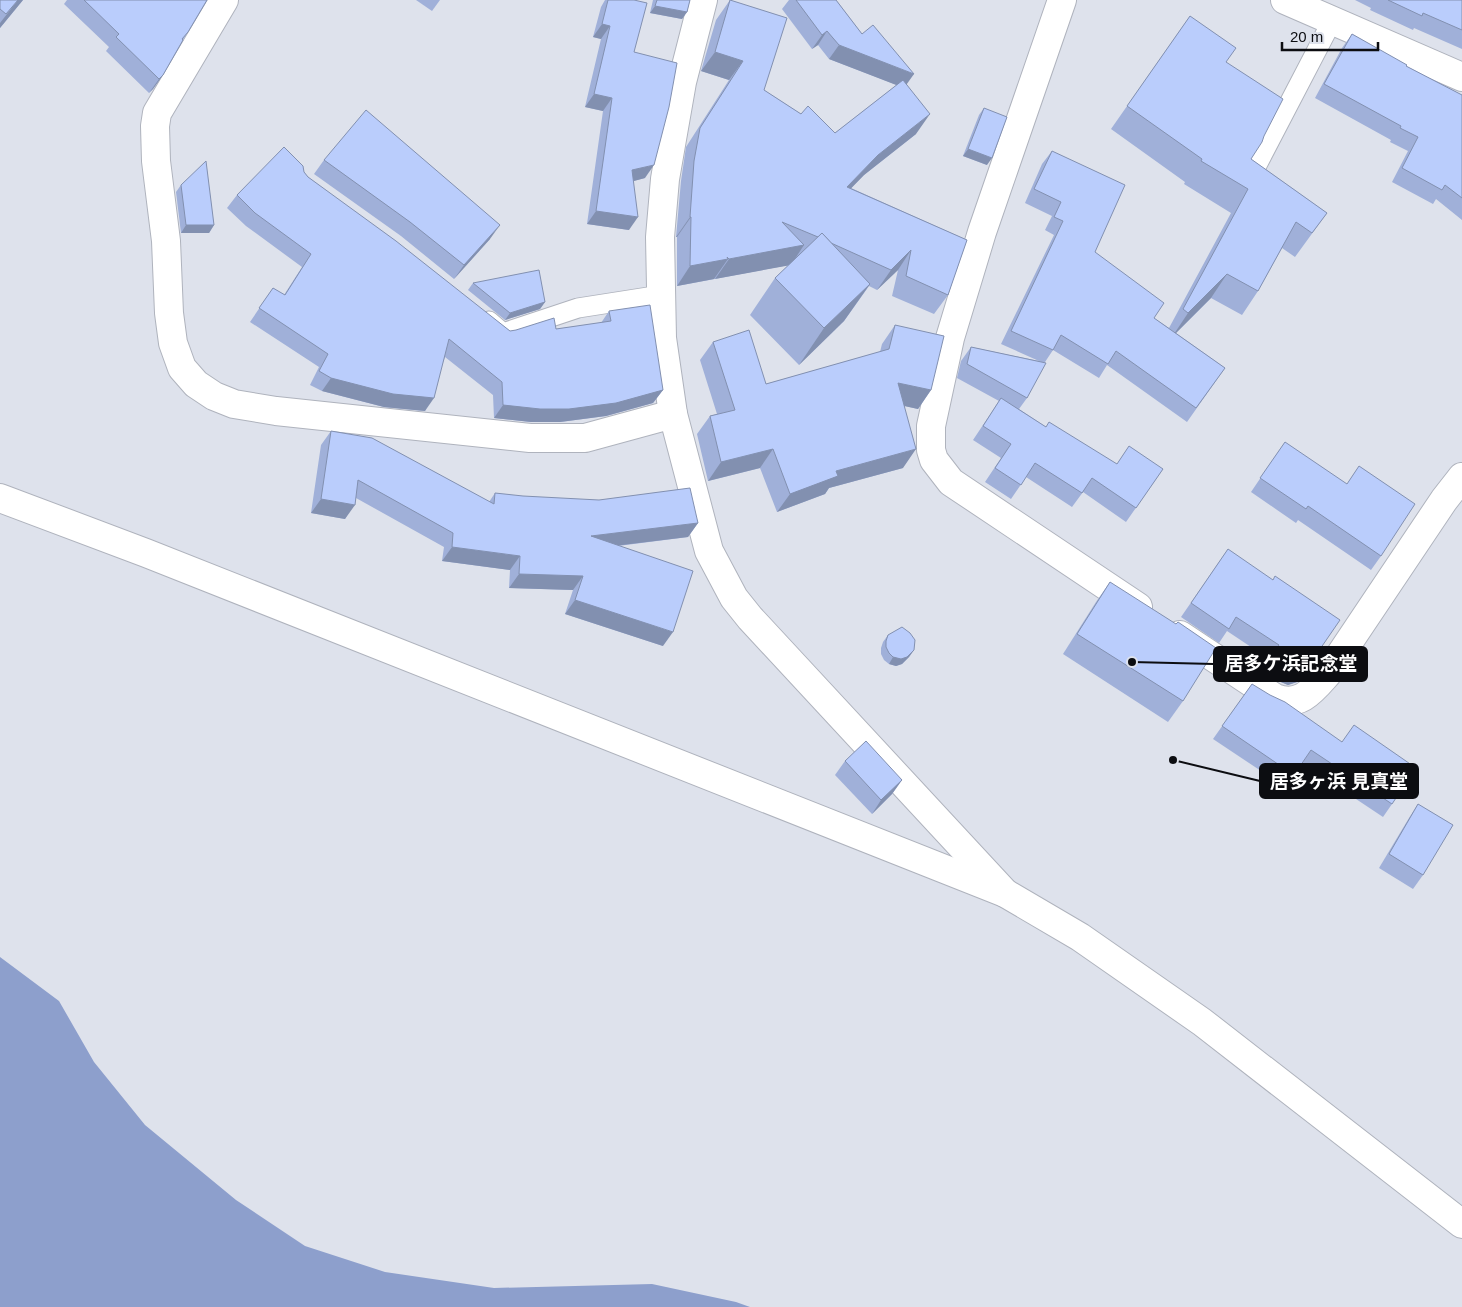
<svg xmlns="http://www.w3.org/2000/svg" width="1462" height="1307" font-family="Arial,'Noto Sans JP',sans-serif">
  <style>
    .water { fill: #8d9fcc }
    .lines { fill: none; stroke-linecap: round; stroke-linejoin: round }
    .lane-casing { stroke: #afb3bd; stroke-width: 21 }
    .street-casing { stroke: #afb3bd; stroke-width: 30 }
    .secondary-casing { stroke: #afb3bd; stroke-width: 30 }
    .lane { stroke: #fff; stroke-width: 19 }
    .street { stroke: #fff; stroke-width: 28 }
    .secondary { stroke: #fff; stroke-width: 28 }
    .wall { fill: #a0b0d9 }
    .shaded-wall { fill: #8290b0 }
    .building { fill: #bacdfc; stroke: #8290b0 }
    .leader { fill: none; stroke: #0c0d11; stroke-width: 2 }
    .callout-dot { fill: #0c0d11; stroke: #dee2ec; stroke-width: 2 }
    .callout { fill: #0c0d11; stroke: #0c0d11; stroke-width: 2 }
    .callout-label { font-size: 19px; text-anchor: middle; font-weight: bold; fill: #fff }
  </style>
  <rect width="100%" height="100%" fill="#dee2ec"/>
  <!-- water -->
  <polygon class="water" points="0,957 59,1001 94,1062 145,1125 236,1200 305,1246 385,1272 494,1288 652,1284 736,1302 750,1307 0,1307"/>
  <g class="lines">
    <!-- lane casing -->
    <g class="lane-casing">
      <g id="lane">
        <polyline points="1257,165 1332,21"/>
        <polyline points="489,321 503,333 578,308 661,295"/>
      </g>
    </g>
    <!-- street casing -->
    <g class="street-casing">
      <g id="street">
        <polyline points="224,0 157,113 155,126 156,161 166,241 169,313 173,343 182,368 196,384 214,396 234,404 276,411 530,438 585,438 673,414"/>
        <polyline points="703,0 682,82 665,179 660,237 662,338 673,414 709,551 734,598 750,618 1005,893"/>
        <polyline points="1062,0 982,232 950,338 931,426 931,450 934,460 951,482 1138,607"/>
        <path d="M1180 635 1275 698C1300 708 1313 690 1328 673L1444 500 1462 477"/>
      </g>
    </g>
    <!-- secondary casing -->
    <g class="secondary-casing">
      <g id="secondary">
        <polyline points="1285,0 1462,77"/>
        <polyline points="0,498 146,553 1005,893 1080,937 1202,1022 1462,1224"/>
      </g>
    </g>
    <!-- lane -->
    <use href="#lane" class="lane"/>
    <!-- street -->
    <use href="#street" class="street"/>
    <!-- secondary -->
    <use href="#secondary" class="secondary"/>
  </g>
  <!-- wall -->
  <g class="wall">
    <polygon points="0,0 23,0 0,28"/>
    <polygon points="67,0 207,0 183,40 163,75 153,89 149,93 106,51 109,47 64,4"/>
    <polygon points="416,0 440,0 432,11"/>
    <polygon points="605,0 634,0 634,52 645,178 633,181 629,230 587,224 603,111 585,107 601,39 593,37 601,7"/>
    <polygon points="653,0 690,0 687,12 682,19 650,13"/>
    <polygon points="730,0 764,90 801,114 835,133 897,85 829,59 818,45 812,49 782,9 789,0 836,0 862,34 906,84 916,134 864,175 851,188 967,240 948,295 934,314 892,296 898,270 877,290 869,286 844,321 799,365 750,315 775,278 789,265 677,286 677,237 676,237 681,181 686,147 729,80 701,71 716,20"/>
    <polygon points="1355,0 1462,0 1462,49 1414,28 1413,30 1370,10 1371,8"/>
    <polygon points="1190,16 1226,62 1251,159 1327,213 1295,257 1282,248 1258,291 1242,315 1211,298 1176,333 1225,368 1187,422 1107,365 1099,378 1053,350 1045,362 1027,398 1019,409 1046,427 1116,464 1163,469 1126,522 1083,492 1072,507 1026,477 1011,499 985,482 1001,458 973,440 999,401 957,378 961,361 971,347 1039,361 1001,344 1054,235 1045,230 1052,216 1025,203 1042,164 1052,151 1095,252 1154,318 1169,328 1231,213 1184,184 1185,182 1111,129"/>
    <polygon points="1352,34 1406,66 1462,95 1462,220 1436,199 1433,204 1392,182 1408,151 1390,142 1391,140 1315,98 1342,48"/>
    <polygon points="984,108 987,165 963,156 979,115"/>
    <polygon points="324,160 490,239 454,279 401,236 314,174"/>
    <polygon points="304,172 308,177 510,331 556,329 601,323 609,311 663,390 653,403 606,416 560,422 531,422 494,418 493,395 445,357 425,411 384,407 322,391 310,385 319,367 250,322 273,288 284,295 302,267 246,226 227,208 237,195"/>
    <polygon points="181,185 214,225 209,233 181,233 176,192"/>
    <polygon points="473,283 545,302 540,309 505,320 468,290"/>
    <polygon points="895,325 931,390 918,409 905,406 903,468 829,488 825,494 777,512 760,468 708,481 697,434 710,416 717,414 700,360 713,342 766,384 880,352 882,344"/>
    <polygon points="331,431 489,502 495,493 698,523 688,537 618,546 663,646 565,614 573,590 509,588 510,570 442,561 444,547 356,498 345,519 311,513 321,445"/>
    <polygon points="1285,442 1381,556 1371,570 1298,520 1296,523 1251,492"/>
    <polygon points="1228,549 1307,668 1297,682 1288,685 1276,680 1261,671 1269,659 1227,631 1219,643 1181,617"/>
    <polygon points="1110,582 1183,701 1168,722 1063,654 1096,602"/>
    <polygon points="888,635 914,650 909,657 902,664 896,666 889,664 884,660 881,654 881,648 883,642"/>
    <polygon points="1252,684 1392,804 1383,817 1302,763 1285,787 1213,739"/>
    <polygon points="845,761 902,780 892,794 872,814 835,775"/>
    <polygon points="1418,804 1423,875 1413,889 1379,868 1409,818"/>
  </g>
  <!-- shaded-wall -->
  <g class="shaded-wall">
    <polygon points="18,0 23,0 0,28 0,23"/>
    <polygon points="655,6 687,12 682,19 650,13"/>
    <polygon points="602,24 610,26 601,39 593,37"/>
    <polygon points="827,31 818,45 812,49 822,35"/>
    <polygon points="839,45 914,74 904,88 829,59"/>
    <polygon points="715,52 743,61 729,80 701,71"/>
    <polygon points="163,75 153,89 149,93 159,79"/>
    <polygon points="594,94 612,98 603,111 585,107"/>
    <polygon points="930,114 916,134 864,175 833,207 847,187 878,155"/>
    <polygon points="968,149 992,158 987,165 963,156"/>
    <polygon points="654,165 645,178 623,184 632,170"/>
    <polygon points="596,211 638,217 629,230 587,224"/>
    <polygon points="690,217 691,217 677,237 676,237"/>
    <polygon points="186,225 214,225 209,233 181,233"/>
    <polygon points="500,225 490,239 454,279 464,265"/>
    <polygon points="804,245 791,265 715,279 729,259"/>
    <polygon points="911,250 898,270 877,290 891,270"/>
    <polygon points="728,259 714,279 677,286 690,266"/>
    <polygon points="1227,274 1211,298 1172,337 1188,313"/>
    <polygon points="870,284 844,321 799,365 824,328"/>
    <polygon points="545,302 540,309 505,320 510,313"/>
    <polygon points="331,378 434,398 425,411 384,407 322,391"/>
    <polygon points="898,383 931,390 918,409 886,402"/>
    <polygon points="663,390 653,403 606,416 560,422 531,422 494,418 503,405"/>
    <polygon points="773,449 760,468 708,481 721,462"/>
    <polygon points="916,449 903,468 829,488 825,494 777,512 790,494 836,471"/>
    <polygon points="321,499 355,505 345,519 311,513"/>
    <polygon points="698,523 688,537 581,550 591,536"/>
    <polygon points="452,547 520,556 510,570 442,561"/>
    <polygon points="519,574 583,576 573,590 509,588"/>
    <polygon points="575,600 673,632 663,646 565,614"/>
    <polygon points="914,650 909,657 902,664 896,666 889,664 893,657"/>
    <polygon points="1286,666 1307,668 1297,682 1288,685 1276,680"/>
    <polygon points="902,780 892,794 872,814 881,800"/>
  </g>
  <!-- building -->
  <g class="building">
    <polygon points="0,0 18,0 6,14 0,9"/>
    <polygon points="84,0 207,0 188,32 182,39 183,40 163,75 159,79 116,37 119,34"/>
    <polygon points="608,0 634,0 647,3 634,52 677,63 669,107 654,165 632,170 638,217 596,211 612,98 594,94 610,26 602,24"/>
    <polygon points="657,0 690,0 687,12 655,6"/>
    <polygon points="730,0 787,18 764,90 801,114 808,106 835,133 903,80 930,114 878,155 847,187 967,240 948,295 906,276 911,250 891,270 831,243 822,233 818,237 782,222 804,245 729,259 727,257 728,259 690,266 691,217 690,217 694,161 700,128 743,61 715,52"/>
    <polygon points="796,0 836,0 862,34 873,25 914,74 839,45 827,31 822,35"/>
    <polygon points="1388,0 1462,0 1462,30 1423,13 1422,16"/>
    <polygon points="1190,16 1236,48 1226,62 1283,99 1264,136 1262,142 1251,159 1327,213 1312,233 1296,222 1258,291 1227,274 1188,313 1183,309 1248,189 1201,161 1202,159 1127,106"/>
    <polygon points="1352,34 1407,65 1406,66 1462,95 1462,198 1445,185 1442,190 1402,168 1418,137 1400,128 1401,126 1324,84"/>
    <polygon points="984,108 1007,117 992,158 968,149"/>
    <polygon points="366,110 500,225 464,265 410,222 324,160"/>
    <polygon points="284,147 303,166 304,172 308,177 396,241 510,331 516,330 554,318 556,329 611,321 609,311 650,305 663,390 616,403 569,409 540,409 503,405 502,382 449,339 434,398 393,394 331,378 319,371 328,354 259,308 273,288 285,295 311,254 255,213 237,195"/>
    <polygon points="1052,151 1125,185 1095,252 1164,303 1154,318 1225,368 1196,408 1116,351 1108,364 1061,335 1053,350 1011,331 1063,221 1054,217 1061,202 1034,189"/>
    <polygon points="206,161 214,225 186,225 181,185"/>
    <polygon points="822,233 870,284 824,328 775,278"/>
    <polygon points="539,270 545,302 510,313 473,283"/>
    <polygon points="895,325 944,336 931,390 898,383 916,449 836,471 838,476 790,494 773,449 721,462 710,416 735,410 713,342 749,330 766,384 889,349"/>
    <polygon points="971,347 1046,363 1027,398 967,364"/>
    <polygon points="1001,398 1046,427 1049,422 1117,464 1129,446 1163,469 1136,508 1092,478 1082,493 1035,463 1021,485 995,468 1011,444 983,426"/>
    <polygon points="331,431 372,438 494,504 495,493 523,496 599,500 690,488 698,523 591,536 693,571 673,632 575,600 583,576 519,574 520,556 452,547 453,533 358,480 355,505 321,499"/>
    <polygon points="1285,442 1347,484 1359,466 1415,504 1381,556 1308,506 1306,509 1260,478"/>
    <polygon points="1228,549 1273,580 1275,576 1340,620 1307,668 1298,671 1286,666 1271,657 1279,645 1236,617 1229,629 1191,603"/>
    <polygon points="1110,582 1176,624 1178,622 1216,648 1183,701 1077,634"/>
    <polygon points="902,627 910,633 915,640 914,650 907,657 901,659 893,657 889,653 886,647 886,641 888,635"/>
    <polygon points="1252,684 1270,695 1285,702 1342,742 1354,725 1416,768 1392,804 1311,750 1294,775 1222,726"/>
    <polygon points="866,741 902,780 881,800 845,761"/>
    <polygon points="1418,804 1453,825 1423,875 1389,854"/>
  </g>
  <!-- callouts -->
  <path class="leader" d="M1132 662L1214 664M1173 760L1260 781"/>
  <g class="callout-dot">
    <circle cx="1132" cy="662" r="5"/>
    <circle cx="1173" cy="760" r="5"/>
  </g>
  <g class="callout">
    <rect x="1214" y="647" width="153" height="34" rx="5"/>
    <rect x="1260" y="764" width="158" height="34" rx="5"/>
  </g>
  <g class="callout-label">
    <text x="1291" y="670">居多ケ浜記念堂</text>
    <text x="1339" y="788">居多ヶ浜 見真堂</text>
  </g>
  <!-- scale -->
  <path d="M1282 42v8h96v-8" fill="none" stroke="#0c0d11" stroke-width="2.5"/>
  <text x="1290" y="42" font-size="15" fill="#0c0d11" stroke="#dee2ec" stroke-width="4" paint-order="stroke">20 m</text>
</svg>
